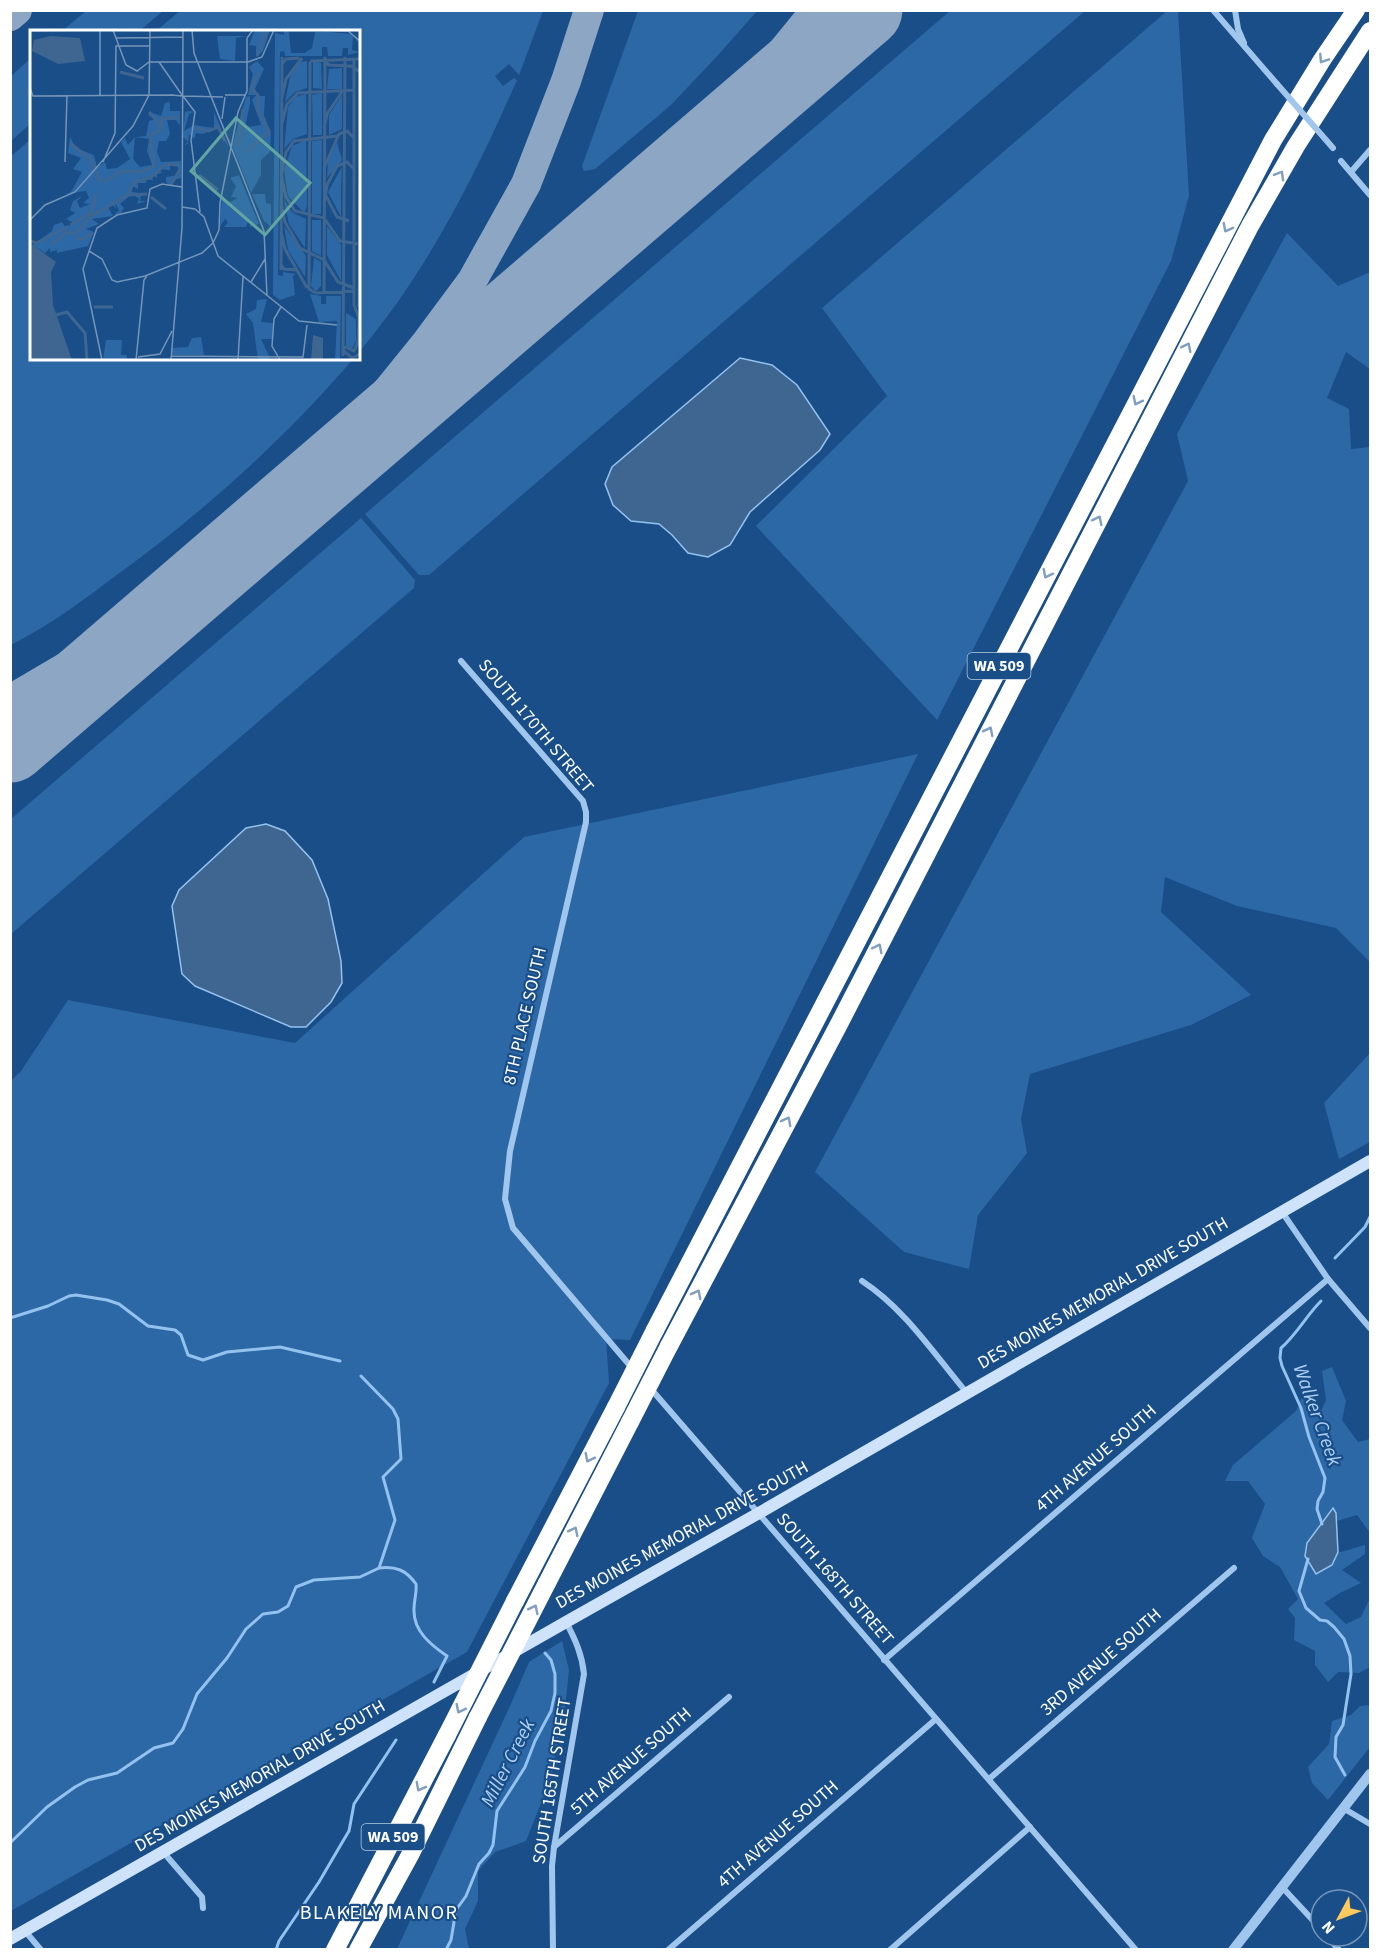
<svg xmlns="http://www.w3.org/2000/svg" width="1381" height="1960" font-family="'Source Sans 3',sans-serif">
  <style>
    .green { fill: #2c68a6 }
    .water { fill: #3f6691; stroke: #94c2ef; stroke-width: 1.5 }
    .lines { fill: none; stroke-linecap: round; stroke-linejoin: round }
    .stream { stroke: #94c2ef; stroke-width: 3 }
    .taxiway { stroke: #8ca6c4; stroke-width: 30 }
    .runway { stroke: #8ca6c4; stroke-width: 75 }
    .minor { stroke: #a1c6ed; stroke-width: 6 }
    .tertiary { stroke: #a1c6ed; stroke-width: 10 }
    .secondary { stroke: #cee2f9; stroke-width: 12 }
    .motorway { stroke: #fff; stroke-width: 18 }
    .minor-bridge { stroke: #a1c6ed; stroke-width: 6 }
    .motorway-bridge { stroke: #fff; stroke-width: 18 }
    .oneway { stroke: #809ebe }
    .labels { text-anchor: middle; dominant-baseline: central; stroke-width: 4.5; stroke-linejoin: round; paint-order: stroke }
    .shield { fill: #194e88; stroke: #bacadb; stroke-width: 1.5 }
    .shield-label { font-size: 16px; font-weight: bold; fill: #fff }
    .street-label { font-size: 18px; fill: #fff; stroke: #194e88 }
    .water-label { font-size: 20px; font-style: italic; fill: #add0f4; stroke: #194e88 }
    .neighbourhood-label { font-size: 20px; letter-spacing: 1.5px; fill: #fff; stroke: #194e88 }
    .inset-river { fill: none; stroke: #3f6691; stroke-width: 3 }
    .inset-road { fill: none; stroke: #7595b8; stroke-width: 1.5 }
    .view { fill: #63a6a1; fill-opacity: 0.15; stroke: #63a6a1; stroke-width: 3 }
    .inset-edge { fill: none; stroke: #fff; stroke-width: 3 }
  </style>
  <rect width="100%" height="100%" fill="#194e88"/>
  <!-- green -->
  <g class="green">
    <path d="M181 10 543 11 519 75 509 64 495 76 503 86 514 78 517 80C475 176 427 272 359 352L358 32 156 31Z"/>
    <polygon points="951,10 1085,11 429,575 419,575 365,514"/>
    <polygon points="86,11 86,10 163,11 139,31 62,31"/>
    <polygon points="638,11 757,11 720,53 671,105 595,169 584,171 582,166"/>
    <polygon points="1167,11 1178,11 1189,196 1171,261 937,720 756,526 887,396 822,308"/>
    <polygon points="31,58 31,123 11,141 11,76"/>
    <path d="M31 139 32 358 353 359C282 442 199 516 110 580 77 605 48 626 11 645L10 157Z"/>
    <polygon points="1287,233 1338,286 1370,272 1370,369 1346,352 1327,398 1349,409 1351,449 1370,447 1370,962 1336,928 1237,906 1165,877 1161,912 1251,995 1191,1025 1030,1074 1021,1119 1027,1153 978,1215 969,1269 904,1252 815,1172 1188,481 1177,434"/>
    <polygon points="361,518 415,580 414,588 11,934 11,819"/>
    <polygon points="918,754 630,1340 606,1339 609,1383 467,1652 11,1911 11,1081 21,1071 68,1000 295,1043 524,837"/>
    <polygon points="1370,1053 1370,1142 1339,1159 1324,1103"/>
    <polygon points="1332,1367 1346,1401 1342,1420 1358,1442 1370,1439 1370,1533 1357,1515 1330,1523 1318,1549 1341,1552 1365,1545 1365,1554 1342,1570 1361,1583 1340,1593 1324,1603 1346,1624 1361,1617 1370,1598 1370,1667 1359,1673 1338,1672 1328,1682 1315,1665 1315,1651 1294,1640 1295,1618 1288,1609 1298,1599 1280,1567 1263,1556 1252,1538 1265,1504 1248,1481 1225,1481 1233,1465 1296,1411 1304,1392 1321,1411 1326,1400 1322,1371"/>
    <polygon points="562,1641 569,1670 565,1708 551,1778 526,1841 495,1852 478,1871 478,1901 465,1929 469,1949 397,1949 510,1706 529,1662"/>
    <polygon points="1370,1705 1370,1747 1328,1800 1312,1783 1308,1767 1329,1744 1332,1721 1351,1715 1360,1706"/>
  </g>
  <!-- water -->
  <g class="water">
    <polygon points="740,358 772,365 797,385 830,434 820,450 750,512 730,545 708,557 688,553 672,535 659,524 631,521 613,505 605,484 612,467"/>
    <polygon points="266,824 285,831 312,860 328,899 341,961 342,983 331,1002 306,1027 291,1027 195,986 182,974 172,906 179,890 246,828"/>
    <polygon points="1333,1508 1336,1513 1338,1552 1332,1565 1316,1574 1305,1556 1307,1543"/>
  </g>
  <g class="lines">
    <!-- stream -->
    <g class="stream">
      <polyline points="1335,1258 1365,1227 1370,1217"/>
      <path d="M1321 1301C1306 1316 1297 1334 1281 1348L1280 1358 1282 1366 1301 1408 1309 1437 1325 1478 1323 1492 1318 1501 1317 1509 1322 1524"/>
      <polyline points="10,1318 48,1306 69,1296 76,1295 107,1300 119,1304 148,1326 175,1330 181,1335 188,1355 203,1360 227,1352 280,1347 340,1361"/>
      <path d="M361 1376 393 1409 398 1419 401 1459 383 1477 395 1520 379 1568C396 1566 406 1570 416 1584 417 1593 414 1600 414 1609 413 1631 431 1645 447 1656L434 1682"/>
      <polyline points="1308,1559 1299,1591 1306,1608 1320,1620 1327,1621 1334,1627 1344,1639 1350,1656 1351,1674 1343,1725 1336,1737 1335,1757 1345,1775"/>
      <polyline points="10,1843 47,1807 75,1787 88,1780 117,1773 154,1748 173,1743 183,1729 197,1694 227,1658 246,1629 263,1614 278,1612 288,1606 296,1587 314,1580 360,1577 379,1568"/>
      <polyline points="276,1950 279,1941 319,1882 343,1841 349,1831 354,1804 396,1740"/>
      <polyline points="446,1950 451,1940 456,1910 466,1896 479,1864 489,1853 493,1845 497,1811 525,1767 535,1741 551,1711 555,1693 555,1674 551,1660 545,1653"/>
    </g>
    <!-- taxiway -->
    <g class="taxiway">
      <polyline points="10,16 17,10"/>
      <polyline points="662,185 763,75 816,10"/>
      <polyline points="251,538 371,411 426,343 472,281 526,184 566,81 589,10"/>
      <polyline points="10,700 78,660 208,576"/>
    </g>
    <!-- runway -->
    <polyline class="runway" points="10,745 865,10"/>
    <!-- minor -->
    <g class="minor">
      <polyline points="1213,10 1277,84"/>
      <polyline points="1235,10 1238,29 1244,43"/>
      <polyline points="1341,161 1370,195"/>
      <polyline points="1351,172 1370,150"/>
      <polyline points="461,661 583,801 586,812 586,822 510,1151 505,1199 513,1228 632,1368"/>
      <polyline points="1282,1212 1328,1279 1370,1328"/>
      <path d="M862 1281C905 1309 934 1354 967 1393"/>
      <polyline points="651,1389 1136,1950"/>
      <polyline points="884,1660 1328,1279"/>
      <polyline points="989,1779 1234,1568"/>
      <polyline points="1343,1808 1370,1824"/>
      <polyline points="554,1847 729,1697"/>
      <polyline points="164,1853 202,1897 203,1908"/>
      <polyline points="1282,1887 1321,1929"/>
      <polyline points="25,1931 41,1950"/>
      <polyline points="1327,1936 1339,1950"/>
      <path d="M553 1950 552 1866 554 1847 584 1674C582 1654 575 1639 566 1622"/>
      <polyline points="668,1950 936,1719"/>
      <polyline points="890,1950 1030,1827"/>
    </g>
    <!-- tertiary -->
    <polyline class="tertiary" points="1233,1950 1370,1774"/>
    <!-- secondary -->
    <polyline class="secondary" points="10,1939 566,1622 759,1513 1370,1161"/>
    <!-- motorway -->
    <g class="motorway">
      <polyline points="655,1330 1273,140 1322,60 1356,10"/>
      <polyline points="669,1346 838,1026 1250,226 1296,146 1370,31"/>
      <polyline points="547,1583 630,1422"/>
      <polyline points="515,1601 616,1407"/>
      <polyline points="335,1950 447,1735"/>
      <polyline points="358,1950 410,1855 478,1717"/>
    </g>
    <!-- minor-bridge -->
    <polyline class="minor-bridge" points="1277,84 1333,148"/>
    <!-- motorway-bridge -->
    <g class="motorway-bridge">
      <polyline points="616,1407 655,1330"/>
      <polyline points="630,1422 669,1346"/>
      <polyline points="478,1717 547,1583"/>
      <polyline points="447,1735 515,1601"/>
    </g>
  </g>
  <!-- one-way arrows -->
  <defs><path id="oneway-chevron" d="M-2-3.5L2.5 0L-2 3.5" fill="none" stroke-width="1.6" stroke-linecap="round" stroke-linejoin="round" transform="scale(1.5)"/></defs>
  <g class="oneway">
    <use href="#oneway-chevron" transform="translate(1323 59) rotate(123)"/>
    <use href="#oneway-chevron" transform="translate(1280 175) rotate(-60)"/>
    <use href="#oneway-chevron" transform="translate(1227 228) rotate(118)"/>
    <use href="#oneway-chevron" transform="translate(1187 347) rotate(-63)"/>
    <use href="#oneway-chevron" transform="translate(1137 401) rotate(117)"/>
    <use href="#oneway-chevron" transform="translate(1098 520) rotate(-63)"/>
    <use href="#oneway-chevron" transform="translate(1047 574) rotate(117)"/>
    <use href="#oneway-chevron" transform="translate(989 731) rotate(-63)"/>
    <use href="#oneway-chevron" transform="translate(878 948) rotate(-63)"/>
    <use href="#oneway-chevron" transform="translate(787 1121) rotate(-62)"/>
    <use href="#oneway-chevron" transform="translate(697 1294) rotate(-62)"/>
    <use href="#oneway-chevron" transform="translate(589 1458) rotate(117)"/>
    <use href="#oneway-chevron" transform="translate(574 1531) rotate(-63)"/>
    <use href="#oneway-chevron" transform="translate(534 1609) rotate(-63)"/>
    <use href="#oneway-chevron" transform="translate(460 1709) rotate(117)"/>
    <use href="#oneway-chevron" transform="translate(420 1787) rotate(118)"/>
  </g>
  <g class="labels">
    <!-- shield labels -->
    <g class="shield">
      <rect x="967.5" y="653" width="63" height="26" rx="4.5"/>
      <rect x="361.5" y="1824" width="63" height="26" rx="4.5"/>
    </g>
    <g class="shield-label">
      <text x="999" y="666">WA 509</text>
      <text x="393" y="1837">WA 509</text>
    </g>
    <!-- street labels -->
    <g class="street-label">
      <text transform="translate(536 726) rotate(50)">SOUTH 170TH STREET</text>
      <text transform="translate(525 1016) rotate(-77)">8TH PLACE SOUTH</text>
      <text transform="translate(1103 1293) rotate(-30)">DES MOINES MEMORIAL DRIVE SOUTH</text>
      <text transform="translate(1096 1458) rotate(-41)">4TH AVENUE SOUTH</text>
      <text transform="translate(682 1535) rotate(-29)">DES MOINES MEMORIAL DRIVE SOUTH</text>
      <text transform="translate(835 1579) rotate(49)">SOUTH 168TH STREET</text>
      <text transform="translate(1101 1662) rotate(-41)">3RD AVENUE SOUTH</text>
      <text transform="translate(631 1761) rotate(-41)">5TH AVENUE SOUTH</text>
      <text transform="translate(260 1776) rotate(-30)">DES MOINES MEMORIAL DRIVE SOUTH</text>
      <text transform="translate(552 1781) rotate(-81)">SOUTH 165TH STREET</text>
      <text transform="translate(778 1834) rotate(-41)">4TH AVENUE SOUTH</text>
    </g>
    <!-- water labels -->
    <g class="water-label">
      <text transform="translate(1317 1415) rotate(70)">Walker Creek</text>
      <text transform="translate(508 1763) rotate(-63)">Miller Creek</text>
    </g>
    <!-- neighbourhood labels -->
    <g class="neighbourhood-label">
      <text x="379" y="1913">BLAKELY MANOR</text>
    </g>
  </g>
  <!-- overview -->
  <g transform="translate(30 30)">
    <rect width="330" height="330" fill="#194e88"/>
    <path d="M225 0H240L233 21 226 27V16L219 15ZM254 0 259 2 261 23H275L282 18 285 2H298L322 4 325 6 328 11 329 14 323 6 322 20 330 22 318 25V18H313L312 26H298L297 17H292V26H255L254 21 250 22 248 245 253 246V242L266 244 263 246 265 265 250 270 243 265 245 3 254 5ZM187 6H217L206 8 205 31 190 29ZM227 31 234 39 225 59 229 66H235L234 85 241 103 240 122 231 130V145L221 163 202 116 216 67 220 66V74L215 97 231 95 222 70 226 65H218L223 44 219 37ZM277 31V58L265 62 255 72 260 47 269 32ZM283 31 291 33 292 59 283 58ZM312 38V59H297L299 39ZM292 63V105H283L282 65ZM276 64 277 104 263 109 254 119 258 77 265 67ZM312 65V99L299 105V85ZM140 72V81H150V96L146 90H137L140 104 136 111H129L127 122 131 132 151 131V148L143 150 140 156 136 152V147L149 145 148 137 140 135V140L129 139 132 143 127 144V148L122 145 123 151 117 148 116 153H108V159L102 156V162L118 164 111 166 110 171H117L107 174 109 169 102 164 90 174 94 178 91 183 84 185 89 180 85 172 86 179 82 174 78 177 83 186 62 189 69 194 56 199 64 202 58 216 27 223V220L20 222V218L15 223 2 215 22 201 24 195 32 192 36 198 44 193 36 189 45 183 40 180 43 171 52 166 47 171 50 178 60 174 53 173 59 168 56 161 33 164 41 162 52 142 43 139 51 128 38 123 40 107 46 118 64 125 67 137 75 132 77 139 87 138 100 129 91 112 95 108 98 115 105 107 103 129 110 137 122 135 117 121 119 109 105 107 116 106 119 91 125 89 119 86 120 82 131 86 135 73ZM159 81 164 82 159 84 154 101 164 95 184 98V82L200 120 187 97 173 104 166 103 164 109 159 104 158 114 154 115 158 112 153 107 155 82ZM276 110 277 176 274 183 258 166 254 140 262 116ZM290 110H292L291 184H282V111ZM307 112 312 130 297 148 298 129ZM312 137 311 157V187L298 162ZM209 145 229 194 219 197 222 192 219 189 216 197H194L198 192 195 189 190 197 192 165 198 173 208 168 201 167 206 156 200 148ZM222 164H235L236 173 241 174V197L234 191ZM254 170 263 183 276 189 275 218 259 194ZM282 190H291V226L282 221ZM254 196 276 226 275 247 258 220ZM297 196 311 215V251L297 225ZM284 228 291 232V256L286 261 281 256ZM280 264 291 266V274H296V266H311L310 330H305L307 291 289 292ZM237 269 231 292 243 293 242 309H231L241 330H228L223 293 216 284 226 279 227 270ZM316 283 326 289V311L322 319 316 317ZM171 307 174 325H142V318L158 317 162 308ZM76 310H92L91 325H97L96 330H73Z" fill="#2c68a6"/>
    <path d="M20 6 50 8 55 31 28 34 2 21 4 10ZM0 213 26 232 21 242 23 275 42 330H0ZM283 305 293 308V330H281Z" fill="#3f6691"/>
    <path class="inset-river" d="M227 26 237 0M293 30 299 35 321 36 330 42M280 31 330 29M280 32 279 259 286 263 324 261M252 34 256 29 269 28M90 42 114 48M252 67 256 49 272 28M119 82 131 96M252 93 257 74 268 63 324 60M165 98 179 101 188 97 195 111M294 99 297 84 312 62M40 113 60 129 71 152M208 116 213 79M218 121 239 101 228 81V65L221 59 228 43M294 138 309 104 317 101 324 108M252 142 256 122 264 111 307 106M169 145 188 160M251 145 256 167 265 181 294 188 310 211 329 214M74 152 91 141 111 142 124 136 120 105 130 101 132 89 150 87M141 155 150 139M99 165 117 164M296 166 307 187 319 191M121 167 136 179M251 172 255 192 270 218 294 230 308 252 324 258M294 174 297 155 307 136 317 132 324 139M40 195 61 183 66 165M251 201 255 219 277 258M45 204 62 186 96 166 105 152 120 148 136 134 149 135M46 208 53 209 63 203M0 211 7 213 39 196M21 215 37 202 44 204M251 235 254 239 267 240M251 240 252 27M294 263 295 27M64 277H83M329 277 330 154M26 285 37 282 55 303 57 330M313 316 324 321 328 312 329 288 324 275V29M313 320 322 328 330 324M313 326 315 27"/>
    <path class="inset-road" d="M70 0V65M83 0 96 35 107 41 119 32H218M162 0 164 23 234 201 237 265M284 0 318 1 330 11M0 1 74 0M86 8 153 7M129 32 152 65M218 32 232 27 244 0M0 58 3 66 143 65M141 65 153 66 165 82 161 110 170 182M195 65H216M152 66 193 67M192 89 195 67M35 132 37 66M73 132 85 103 86 16H119M152 177 165 179 174 187 188 226 269 291 307 295M0 190 15 175 45 162 103 96 119 65 120 0M183 213 189 200 190 173 208 82 217 61V8L223 0M59 221 72 229 82 250 87 252 115 246 172 223 183 213M221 252 235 229M141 326 273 327 277 295M108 327 130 324 142 301M72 330 53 239 67 198 87 185 117 178 120 159 132 154 152 157M106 330 114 250 117 246M141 330 152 198 153 0M208 330 213 247M250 330 242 316 244 289 251 277"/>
    <path class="view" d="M206 88 280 153 235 205 161 141Z"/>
    <rect width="330" height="330" class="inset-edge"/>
  </g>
  <!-- border -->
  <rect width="1381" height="1960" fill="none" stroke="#ffffff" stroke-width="24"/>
  <!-- north arrow -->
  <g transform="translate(1339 1918) rotate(229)"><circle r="28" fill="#194e88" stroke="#7595b8" stroke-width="1.5"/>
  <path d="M0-4.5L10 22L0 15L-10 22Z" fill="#ffca5d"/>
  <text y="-9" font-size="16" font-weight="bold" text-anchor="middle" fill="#ffffff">N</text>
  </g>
</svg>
